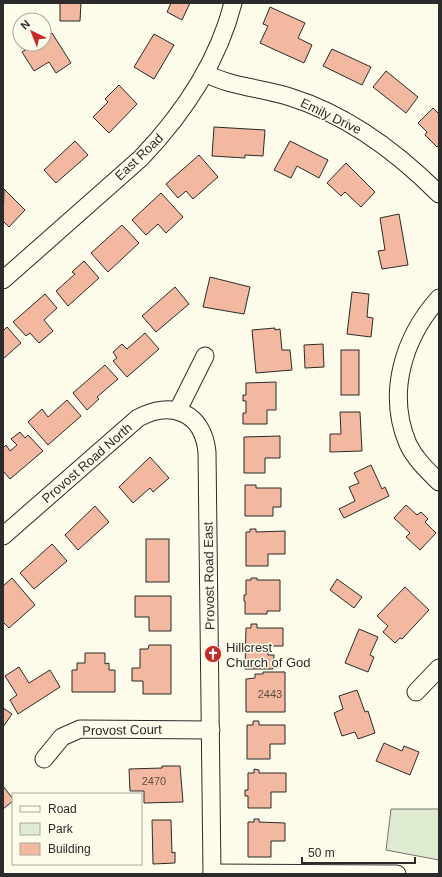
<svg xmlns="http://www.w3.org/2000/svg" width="442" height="877" font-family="Helvetica,sans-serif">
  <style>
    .green { fill: #deebd1; stroke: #74746e }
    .building { fill: #f2b8a0; stroke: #2b2b2b }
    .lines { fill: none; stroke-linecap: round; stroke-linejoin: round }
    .minor-casing { stroke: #2b2b2b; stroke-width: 19 }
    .minor { stroke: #fdfbea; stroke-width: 17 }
    .labels { text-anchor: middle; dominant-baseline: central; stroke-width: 3; stroke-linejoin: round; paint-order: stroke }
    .number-label { font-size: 11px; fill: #5d4e48 }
    .street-label { font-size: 13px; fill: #2b2b2b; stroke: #fdfbea }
    .poi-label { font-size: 13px; fill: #2b2b2b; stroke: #fdfbea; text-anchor: start }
  </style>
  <rect width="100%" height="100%" fill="#fdfbea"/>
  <!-- green -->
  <polygon class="green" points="391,809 439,809 439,860 386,850"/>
  <!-- building -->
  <g class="building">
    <polygon points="60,3 81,3 80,21 60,21"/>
    <polygon points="171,3 190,3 182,20 167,12"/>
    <polygon points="270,7 305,23 298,38 312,45 304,63 260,43 268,26 263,24"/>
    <polygon points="52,33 71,63 56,73 49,62 34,71 22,52 35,44 44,44 44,38"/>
    <polygon points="154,34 174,45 154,79 134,67"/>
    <polygon points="332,49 371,67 362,85 323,66"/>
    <polygon points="386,71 418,97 406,113 373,87"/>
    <polygon points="119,85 137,104 109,133 93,117 108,102 105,99"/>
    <polygon points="433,108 439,114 439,145 437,147 425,135 427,132 418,123"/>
    <polygon points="214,127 265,130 263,156 245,155 245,158 212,156"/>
    <polygon points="75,141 88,155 56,183 44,170"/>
    <polygon points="290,141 328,160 319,178 297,166 291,178 274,170"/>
    <polygon points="199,155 218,177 193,199 186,191 178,198 166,184"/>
    <polygon points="346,163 375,192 361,207 345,192 341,196 327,183"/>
    <polygon points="4,189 25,210 9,227 3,221"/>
    <polygon points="161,193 183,217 166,233 158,224 146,235 132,220"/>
    <polygon points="399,214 408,265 382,269 378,251 385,250 380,218"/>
    <polygon points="122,225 139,243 108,272 91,253"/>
    <polygon points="84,261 99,278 68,306 56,291 75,274 72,272"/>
    <polygon points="210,277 250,287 244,314 203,307"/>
    <polygon points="175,287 189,304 156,332 142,316"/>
    <polygon points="352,292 369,294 367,317 373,318 371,337 347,334"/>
    <polygon points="45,294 57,308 44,320 53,331 39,343 30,333 26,336 13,322"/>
    <polygon points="7,327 21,343 3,359 3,331"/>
    <polygon points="275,328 275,330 280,329 282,350 290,350 292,370 256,373 252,330"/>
    <polygon points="145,333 159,349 127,377 113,361 117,358 113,352 122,344 127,349"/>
    <polygon points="323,344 324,367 305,368 304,345"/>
    <rect x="341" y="350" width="18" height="45"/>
    <polygon points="105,365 118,379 97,397 99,399 87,410 73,393"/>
    <polygon points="276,382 276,410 267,410 267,424 243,424 243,413 246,413 246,401 243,401 243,395 246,395 246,383"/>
    <polygon points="67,400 81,416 48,445 28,422 42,409 48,417"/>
    <polygon points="340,412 360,412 362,451 330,452 330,434 341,434"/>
    <polygon points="20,432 25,438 28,435 43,451 10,479 3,471 3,448 6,445 10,451 17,445 11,439"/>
    <polygon points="280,436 280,458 265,458 265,473 244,473 244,437"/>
    <polygon points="150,457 169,478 153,492 150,488 133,503 119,487"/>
    <polygon points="371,465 382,489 385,487 389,496 344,518 339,509 355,501 349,487 359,483 354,473"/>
    <polygon points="245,485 256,485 256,488 281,488 281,507 273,507 273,516 245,516"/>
    <polygon points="406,505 417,515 421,512 428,519 425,522 436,533 420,550 406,537 410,533 394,518"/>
    <polygon points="95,506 109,522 78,550 65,535"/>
    <polygon points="250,529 256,529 256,532 285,531 285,554 268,554 268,566 246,566 246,532 250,532"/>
    <rect x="146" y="539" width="23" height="43"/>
    <polygon points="52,544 67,561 34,589 20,573"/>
    <polygon points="12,578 35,605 9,628 3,622 3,586"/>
    <polygon points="251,578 257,578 257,580 280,580 280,611 267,611 267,614 245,614 245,601 244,601 244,595 246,595 246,580 251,580"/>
    <polygon points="337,579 362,597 354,608 330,590"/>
    <polygon points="405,587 429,610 402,639 400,638 395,643 383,632 388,626 377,616"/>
    <polygon points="135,596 171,596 171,631 149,631 149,617 135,617"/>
    <polygon points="251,624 257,624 257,628 283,628 283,646 268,646 268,655 274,655 273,669 245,669 246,628 251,628"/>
    <polygon points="359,629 378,637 370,655 374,657 368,672 345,663"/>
    <polygon points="149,645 171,645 171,694 143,694 143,681 132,681 132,668 140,668 140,649 148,649"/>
    <polygon points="85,653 105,653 105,664 109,663 109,670 115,670 115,692 72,692 72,670 77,670 77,663 85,663"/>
    <polygon points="19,667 29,683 50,670 60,687 18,714 10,700 17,695 5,676"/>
    <polygon points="263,672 285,672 285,712 246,712 246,679 255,678 255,674 263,674"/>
    <polygon points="357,690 365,712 368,711 375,733 358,739 355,732 342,736 334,713 343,709 339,696"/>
    <polygon points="3,708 12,714 3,727"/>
    <polygon points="253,721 259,721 259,725 285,725 285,744 270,744 270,759 247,759 247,725 253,725"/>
    <polygon points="384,743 402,751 404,746 419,752 410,775 376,761"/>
    <polygon points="162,766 180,766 183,802 144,803 144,791 130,791 129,769 162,768"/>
    <polygon points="254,769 259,770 259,773 286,773 286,792 271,792 271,808 248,808 248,796 245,796 245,790 248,790 248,773 254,773"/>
    <polygon points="3,786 13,799 13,801 3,809"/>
    <polygon points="254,819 259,819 259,822 285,823 285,841 271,841 271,857 248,857 248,822 254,822"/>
    <polygon points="152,820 171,820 172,853 175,852 175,863 153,864"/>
  </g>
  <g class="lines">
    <!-- minor casing -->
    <g class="minor-casing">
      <g id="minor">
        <path d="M205 73C231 87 262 88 290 97 348 115 396 151 439 194"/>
        <path d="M3 280 141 158C183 114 218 62 233 3"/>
        <path d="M439 298C404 337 386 393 408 444 415 459 427 470 439 482"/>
        <polyline points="178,410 205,356"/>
        <path d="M3 536 138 418C171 400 203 412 207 452L212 874"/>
        <polyline points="416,692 439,668"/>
        <polyline points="44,759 62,737 80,729 211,730"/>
        <polyline points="212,873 397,874"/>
      </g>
    </g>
    <!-- minor -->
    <use href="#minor" class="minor"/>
  </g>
  <!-- icons -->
  <defs>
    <g id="church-disc" transform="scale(0.9)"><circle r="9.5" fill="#c62828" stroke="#fdfbea"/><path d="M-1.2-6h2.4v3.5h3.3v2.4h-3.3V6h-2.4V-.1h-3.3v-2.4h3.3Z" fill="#fff"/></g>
  </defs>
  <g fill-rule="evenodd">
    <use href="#church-disc" x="213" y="654"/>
  </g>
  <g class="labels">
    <!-- number labels -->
    <g class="number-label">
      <text x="270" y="694">2443</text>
      <text x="154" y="781">2470</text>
    </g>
    <!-- street labels -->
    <g class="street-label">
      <text transform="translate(331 116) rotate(26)">Emily Drive</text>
      <text transform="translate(139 157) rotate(-44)">East Road</text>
      <text transform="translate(87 463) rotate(-41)">Provost Road North</text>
      <text transform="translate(209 576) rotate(-91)">Provost Road East</text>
      <text transform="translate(122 730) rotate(-1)">Provost Court</text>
    </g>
    <!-- poi labels -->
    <g class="poi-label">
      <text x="226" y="647">Hillcrest<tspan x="226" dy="15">Church of God</tspan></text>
    </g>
  </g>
  <!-- border -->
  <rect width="442" height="877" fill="none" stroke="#2b2b2b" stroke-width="8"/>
  <!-- legend -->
  <rect x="12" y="793" width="130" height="72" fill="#fdfbea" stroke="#a9a89e"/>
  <rect x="20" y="806" width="20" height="6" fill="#fdfbea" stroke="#a9a89e"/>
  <text x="48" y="813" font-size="12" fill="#2b2b2b">Road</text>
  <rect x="20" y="823" width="20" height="12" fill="#deebd1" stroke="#a9a89e"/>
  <text x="48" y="833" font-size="12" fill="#2b2b2b">Park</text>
  <rect x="20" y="843" width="20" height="12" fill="#f2b8a0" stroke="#a9a89e"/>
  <text x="48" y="853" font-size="12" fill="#2b2b2b">Building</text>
  <!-- north arrow -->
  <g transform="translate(32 32) rotate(317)"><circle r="19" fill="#fdfbea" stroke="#a9a89e"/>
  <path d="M0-3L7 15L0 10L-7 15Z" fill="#c62828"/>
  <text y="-6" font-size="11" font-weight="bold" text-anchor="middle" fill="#2b2b2b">N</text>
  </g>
  <!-- scale -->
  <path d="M302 857v6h113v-6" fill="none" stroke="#2b2b2b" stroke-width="2"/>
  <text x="308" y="857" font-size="12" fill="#2b2b2b" stroke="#fdfbea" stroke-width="3" paint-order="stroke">50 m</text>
</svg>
